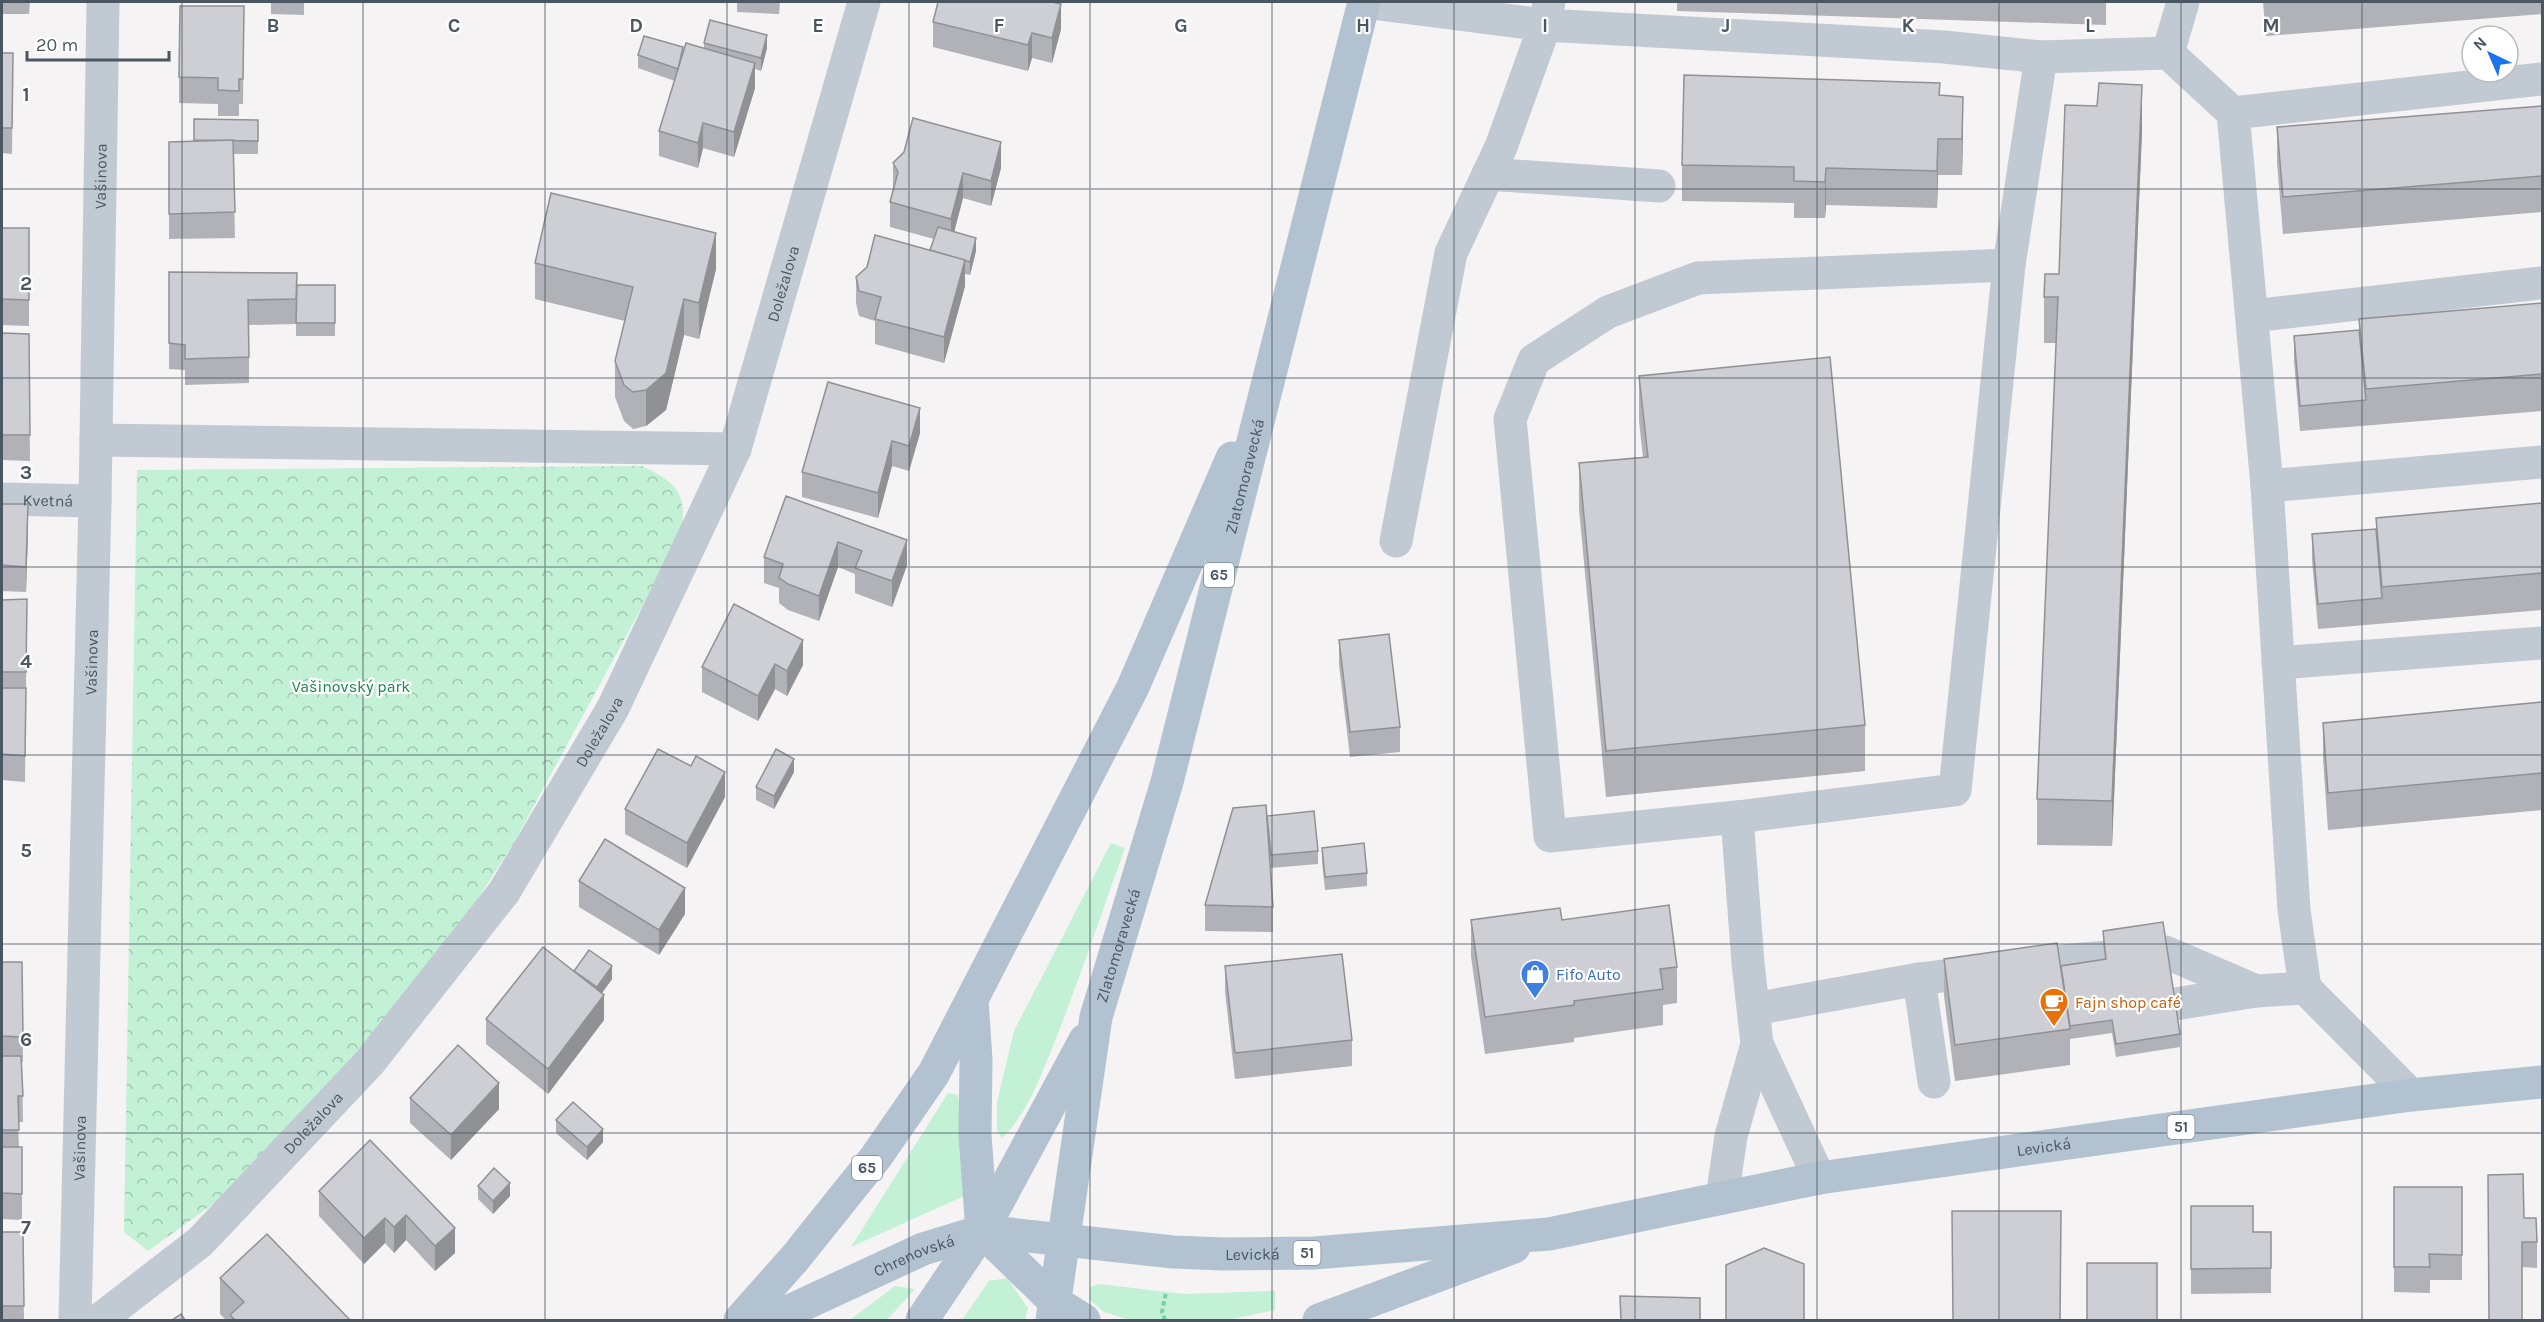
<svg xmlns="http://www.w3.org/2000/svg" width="2544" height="1322" font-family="Karla,sans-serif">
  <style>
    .grass { fill: #c3f1d5 }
    .park { fill: url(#park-crowns) }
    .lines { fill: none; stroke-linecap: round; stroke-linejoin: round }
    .path { stroke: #7ad0a6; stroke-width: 4; stroke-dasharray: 4.5 3; stroke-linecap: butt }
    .minor { stroke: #c1cad2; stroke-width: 33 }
    .major { stroke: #b3c2d1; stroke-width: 33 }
    .wall { fill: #b0b2b7 }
    .shaded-wall { fill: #909195 }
    .building { fill: #cdcfd5; stroke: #909195; stroke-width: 1.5 }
    .grid { fill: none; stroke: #4a5661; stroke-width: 1.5; stroke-opacity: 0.55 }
    .labels { text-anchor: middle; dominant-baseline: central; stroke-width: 4.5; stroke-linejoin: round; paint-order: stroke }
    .shield { fill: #fff; stroke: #808990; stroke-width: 1.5 }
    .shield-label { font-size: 15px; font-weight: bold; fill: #4a5661 }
    .street-label { font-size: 16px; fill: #4a5661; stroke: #fff }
    .park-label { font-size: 16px; fill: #17864f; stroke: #fff }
    .shop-label { font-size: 16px; fill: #366cbe; stroke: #fff; text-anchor: start }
    .food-label { font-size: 16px; fill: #c56008; stroke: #fff; text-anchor: start }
    .grid-label { font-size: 20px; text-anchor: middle; font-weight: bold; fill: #4a5661; stroke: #fff; stroke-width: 4.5; stroke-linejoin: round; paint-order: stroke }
  </style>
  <defs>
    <pattern id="park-crowns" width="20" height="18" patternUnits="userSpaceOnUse" patternTransform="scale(1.5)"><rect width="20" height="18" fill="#c3f1d5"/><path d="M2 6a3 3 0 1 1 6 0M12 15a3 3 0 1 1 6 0" fill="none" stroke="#a0c6b0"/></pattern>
  </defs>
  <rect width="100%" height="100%" fill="#f5f3f3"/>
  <!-- grass -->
  <g class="grass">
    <path d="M1111 843 1125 848C1101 914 1079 981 1053 1046 1039 1079 1028 1113 1002 1138L997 1130V1102L1014 1031Z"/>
    <polygon points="948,1093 958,1095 973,1192 851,1247"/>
    <polygon points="1007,1278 1028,1308 1025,1320 962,1320 989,1281"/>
    <polygon points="1099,1284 1184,1294 1275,1291 1275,1310 1227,1320 1130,1320 1104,1312 1089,1299 1090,1287"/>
    <polygon points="895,1286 915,1289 887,1320 850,1320"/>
  </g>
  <!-- park -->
  <path class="park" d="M642 466C679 484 687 493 681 535L512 846 438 960 352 1062 227 1194 148 1251 124 1232 137 470Z"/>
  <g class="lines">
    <!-- path -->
    <polyline class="path" points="1165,1320 1162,1312 1166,1292"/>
    <!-- minor -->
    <g class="minor">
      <polyline points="1364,2 1545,25 1501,147 1451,253 1396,541"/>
      <polyline points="1549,2 1545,25 1944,47 2041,57"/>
      <polyline points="2168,53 2233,113 2267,486 2294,910 2305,988"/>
      <polyline points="2233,113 2542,79"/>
      <polyline points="1488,174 1659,186"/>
      <polyline points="2252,316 2542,283"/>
      <polyline points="96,440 735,449"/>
      <polyline points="2267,486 2542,462"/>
      <path id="s1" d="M2 499 95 501"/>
      <polyline points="2278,663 2542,643"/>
      <polyline points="1737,817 1550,836 1510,419 1534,360 1608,312 1698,278 2009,265"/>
      <polyline points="1919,979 1934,1082"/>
      <polyline points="1754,1009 1919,979 2072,960 2165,952 2256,991 2305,988 2411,1095"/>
      <polyline points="2131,1011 2256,991"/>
      <polyline points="1819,1178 1757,1044 1748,963 1737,817 1955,790 2009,265 2041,57 2168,53 2183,2"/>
      <polyline points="1722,1198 1731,1136 1757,1044"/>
      <path id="s2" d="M75 1320 95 501 103 2"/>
      <path id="s3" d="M99 1320 200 1242 369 1063 504 892 613 708 735 449 864 2"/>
    </g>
    <!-- major -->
    <g class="major">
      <polyline points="972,1000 976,1060 975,1135 982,1231 1055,1302 1084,1320"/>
      <polyline points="740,1320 795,1258 876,1157 934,1073 1133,687 1232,458"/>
      <path id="s4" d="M770 1320 923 1249 982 1231 1173 1252 1223 1254 1314 1253 1549 1234 1819 1178 2411 1095 2542 1082"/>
      <polyline points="922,1320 982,1231 1085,1040"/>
      <path id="s5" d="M1052 1320 1096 1017 1167 782 1364 2"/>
      <polyline points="1319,1320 1514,1247"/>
    </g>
  </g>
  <!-- wall -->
  <g class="wall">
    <polygon points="2,2 30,2 29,14 2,14"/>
    <polygon points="271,2 304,2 304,15 271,14"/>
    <polygon points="737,2 780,2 779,14 737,12"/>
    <polygon points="1677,2 2106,2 2106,25 1677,11"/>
    <polygon points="2263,2 2542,2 2542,14 2266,36"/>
    <polygon points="244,6 243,104 239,104 239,116 218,116 218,104 179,103 179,77"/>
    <polygon points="933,22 1061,29 1052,63 1032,58 1028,71 933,47"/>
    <polygon points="704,43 767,48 761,71 755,69 755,88 734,157 703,148 698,168 659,156 659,131 675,81 638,68 638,55 683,52 704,48"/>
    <polygon points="2,53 13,53 12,154 2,153"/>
    <polygon points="1940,95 1963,133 1962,175 1938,175 1937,208 1826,205 1825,218 1794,218 1794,203 1682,201 1682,165"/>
    <polygon points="2097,106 2142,131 2112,846 2037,845 2037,799 2056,343 2044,343 2044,297 2059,274"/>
    <polygon points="2542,106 2542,212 2283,234 2277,163 2277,127"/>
    <polygon points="194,119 258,120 258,154 233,154 235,238 169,239 169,142 194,142"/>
    <polygon points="893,163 1001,168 991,206 963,198 954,232 976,251 970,275 965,274 965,286 944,363 875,344 875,321 859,316 856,303 856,277 930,251 934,239 890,227 890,202 893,189"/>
    <polygon points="2,228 29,228 29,326 2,325"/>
    <polygon points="535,263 716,269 699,339 684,335 666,410 646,426 633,429 624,421 615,397 615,361 625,321 535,299"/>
    <polygon points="169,272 297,286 335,285 335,336 296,336 296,324 249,325 249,383 185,385 185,370 169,369"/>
    <polygon points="2542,303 2542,411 2300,431 2294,361 2294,336 2359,330 2359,319"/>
    <polygon points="2,333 29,334 30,461 2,460"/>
    <polygon points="1639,376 1865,725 1865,771 1606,797 1579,509 1579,463 1643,457 1639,421"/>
    <polygon points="828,382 920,433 909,471 892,466 878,518 802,497 802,472"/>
    <polygon points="786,496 907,565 892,607 855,593 855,574 838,567 819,621 788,610 779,603 779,588 764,583 764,557"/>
    <polygon points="2542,503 2542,610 2318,629 2312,560 2312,534 2376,529 2376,518"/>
    <polygon points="2,504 28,530 26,592 2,591"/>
    <polygon points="27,599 25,782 2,780 2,600"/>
    <polygon points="734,604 803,665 787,696 775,689 758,721 702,692 702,667"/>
    <polygon points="1339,640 1400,727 1400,752 1350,757 1339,665"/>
    <polygon points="2542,702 2542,810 2328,830 2323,759 2323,723"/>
    <polygon points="794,772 774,809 756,800 756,787"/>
    <polygon points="725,797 687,868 625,834 625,809"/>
    <polygon points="1267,822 1318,851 1318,864 1271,868 1269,845 1273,907 1273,932 1205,931 1205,905"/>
    <polygon points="1322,848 1367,873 1367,886 1325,890 1322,861"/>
    <polygon points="579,881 685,914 659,955 579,907"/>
    <polygon points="1471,920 1562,920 1677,967 1677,1003 1663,1005 1663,1025 1574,1038 1574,1042 1485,1054 1471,957"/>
    <polygon points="2103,931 2180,1034 2180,1047 2116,1057 2112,1033 2070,1039 2070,1065 1955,1081 1944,996 1944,959 2061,966 2105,960 2103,944"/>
    <polygon points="2,962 22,962 23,1062 22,1062 23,1122 18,1122 19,1147 22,1147 22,1220 2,1219"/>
    <polygon points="1225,966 1352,1040 1352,1066 1235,1079 1225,992"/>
    <polygon points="574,971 612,979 602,993 604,1020 548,1094 486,1044 486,1019"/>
    <polygon points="410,1098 499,1109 451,1160 410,1123"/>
    <polygon points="556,1120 603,1142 587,1160 556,1133"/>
    <polygon points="370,1140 455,1253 435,1271 406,1240 394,1253 385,1243 364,1264 319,1216 319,1191"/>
    <polygon points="478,1186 510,1196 493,1214 478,1199"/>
    <polygon points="2394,1187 2462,1187 2462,1280 2430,1280 2430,1293 2394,1292"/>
    <polygon points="2191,1206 2253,1232 2271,1232 2271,1293 2191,1294"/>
    <polygon points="2524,1218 2537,1242 2537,1268 2522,1267 2488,1320"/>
    <polygon points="2,1232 23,1232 24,1320 2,1320"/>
    <polygon points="220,1278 350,1320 226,1320 220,1314"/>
  </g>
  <!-- shaded-wall -->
  <g class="shaded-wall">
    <polygon points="1061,4 1061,29 1052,63 1052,38"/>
    <polygon points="1032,33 1032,58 1028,71 1028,45"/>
    <polygon points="767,35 767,48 761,71 761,58"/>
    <polygon points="755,63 755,88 734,157 734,132"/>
    <polygon points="2142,85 2142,131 2112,846 2112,801"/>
    <polygon points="1963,97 1963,133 1962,175 1962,139"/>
    <polygon points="703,123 703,148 698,168 698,143"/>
    <polygon points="1938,139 1938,175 1937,208 1937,171"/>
    <polygon points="1001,142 1001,168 991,206 991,181"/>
    <polygon points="1826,168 1826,205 1825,218 1825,182"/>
    <polygon points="963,173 963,198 951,244 951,219"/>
    <polygon points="716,233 716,269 699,339 699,303"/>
    <polygon points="976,238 976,251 970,275 970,262"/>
    <polygon points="965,260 965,286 944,363 944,337"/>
    <polygon points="684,299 684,335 666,410 646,426 646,390"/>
    <polygon points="920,408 920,433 909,471 909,446"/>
    <polygon points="892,441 892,466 878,518 878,493"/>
    <polygon points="28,504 28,530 26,592 26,567"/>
    <polygon points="907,540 907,565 892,607 892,581"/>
    <polygon points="838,542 838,567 819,621 819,596"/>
    <polygon points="803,640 803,665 787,696 787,671"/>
    <polygon points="775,664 775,689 758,721 758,696"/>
    <polygon points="794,759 794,772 774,809 774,796"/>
    <polygon points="725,772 725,797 687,868 687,843"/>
    <polygon points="685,888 685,914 659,955 659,930"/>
    <polygon points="612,966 612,979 597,1000 597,987"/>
    <polygon points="604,995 604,1020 548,1094 548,1069"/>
    <polygon points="499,1083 499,1109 451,1160 451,1135"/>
    <polygon points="603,1129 603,1142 587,1160 587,1147"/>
    <polygon points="510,1183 510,1196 493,1214 493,1201"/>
    <polygon points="406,1215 406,1240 394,1253 394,1227"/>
    <polygon points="385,1218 385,1243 364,1264 364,1238"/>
    <polygon points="455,1228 455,1253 435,1271 435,1246"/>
  </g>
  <!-- building -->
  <g class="building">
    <polygon points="938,2 1052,2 1061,4 1052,38 1032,33 1028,45 933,22"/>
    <polygon points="180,6 244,6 243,79 239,79 239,91 218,90 218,78 179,77"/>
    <polygon points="710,20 767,35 761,58 704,43"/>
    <polygon points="644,36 683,47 678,69 638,55"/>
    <polygon points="686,43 755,63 734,132 703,123 698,143 659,131"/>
    <polygon points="2,53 13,53 12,128 2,128"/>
    <polygon points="1684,75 1940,83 1939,95 1963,97 1962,139 1938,139 1937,171 1826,168 1825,182 1794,181 1794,167 1682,165"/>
    <polygon points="2099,83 2142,85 2112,801 2037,799 2058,297 2044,297 2045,274 2059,274 2065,105 2097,106"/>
    <polygon points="2542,106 2542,176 2283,197 2277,127"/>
    <polygon points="913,118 1001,142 991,181 963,173 951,219 890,202 898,172 893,163 904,152"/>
    <polygon points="194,119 258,120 258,141 194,140"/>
    <polygon points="233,140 235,212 169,214 169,142"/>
    <polygon points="551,193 716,233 699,303 684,299 666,373 646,390 633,392 624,385 615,361 633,287 535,263"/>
    <polygon points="938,227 976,238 970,262 930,250"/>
    <polygon points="2,228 29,228 29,300 2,299"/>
    <polygon points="875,235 965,260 944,337 875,319 881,297 859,291 856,277 867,267"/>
    <polygon points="169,272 297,273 296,299 248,300 249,357 185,359 185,345 169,343"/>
    <polygon points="297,285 335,285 335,323 296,323"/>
    <polygon points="2542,303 2542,374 2366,389 2359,319"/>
    <polygon points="2359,330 2366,400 2300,406 2294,336"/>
    <polygon points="2,333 29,334 30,435 2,435"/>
    <polygon points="1830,357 1865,725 1606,751 1579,463 1648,457 1639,376"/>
    <polygon points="828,382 920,408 909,446 892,441 878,493 802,472"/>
    <polygon points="786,496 907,540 892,581 855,568 862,551 838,542 819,596 788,584 779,578 783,564 764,557"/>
    <polygon points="2542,503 2542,573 2382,587 2376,518"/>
    <polygon points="2,504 28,504 26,567 2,565"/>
    <polygon points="2376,529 2382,598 2318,604 2312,534"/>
    <polygon points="27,599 26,672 2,672 2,600"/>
    <polygon points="734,604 803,640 787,671 775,664 758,696 702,667"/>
    <polygon points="1389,634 1400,727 1350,732 1339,640"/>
    <polygon points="2,688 26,688 25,756 2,754"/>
    <polygon points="2542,702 2542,773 2328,793 2323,723"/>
    <polygon points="658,749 691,766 696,756 725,772 687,843 625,809"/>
    <polygon points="776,749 794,759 774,796 756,787"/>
    <polygon points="1266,805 1273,907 1205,905 1233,808"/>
    <polygon points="1314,811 1318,851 1271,855 1267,816"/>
    <polygon points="605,839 685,888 659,930 579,881"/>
    <polygon points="1364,843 1367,873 1325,877 1322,848"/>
    <polygon points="1669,905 1677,967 1660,969 1663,989 1574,1001 1574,1005 1485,1017 1471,920 1560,908 1562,920"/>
    <polygon points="2163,922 2180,1034 2116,1044 2112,1020 2070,1026 2061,966 2106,959 2103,931"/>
    <polygon points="2057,943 2070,1029 1955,1045 1944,959"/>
    <polygon points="543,947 604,995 548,1069 486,1019"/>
    <polygon points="589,950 612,966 597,987 574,971"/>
    <polygon points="1342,954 1352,1040 1235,1053 1225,966"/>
    <polygon points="2,962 22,962 23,1037 2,1036"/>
    <polygon points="458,1045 499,1083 451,1135 410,1098"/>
    <polygon points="2,1056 21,1056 23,1096 18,1096 19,1130 2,1130"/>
    <polygon points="573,1102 603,1129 587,1147 556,1120"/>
    <polygon points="370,1140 455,1228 435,1246 406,1215 394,1227 385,1218 364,1238 319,1191"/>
    <polygon points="2,1147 22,1147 22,1194 2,1193"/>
    <polygon points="494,1168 510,1183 493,1201 478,1186"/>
    <polygon points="2523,1174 2524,1218 2536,1218 2537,1242 2522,1242 2522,1320 2489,1320 2488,1175"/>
    <polygon points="2394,1187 2462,1187 2462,1255 2429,1254 2430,1267 2394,1267"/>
    <polygon points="2191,1206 2253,1206 2253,1232 2271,1232 2271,1268 2191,1269"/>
    <polygon points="1952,1211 2061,1211 2060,1320 1953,1320"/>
    <polygon points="2,1232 23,1232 24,1306 2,1306"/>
    <polygon points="267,1234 350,1320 235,1320 230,1315 244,1302 220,1278"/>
    <polygon points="1764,1248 1804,1264 1804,1320 1726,1320 1726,1265"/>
    <rect x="2087" y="1263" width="70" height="57"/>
    <polygon points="1620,1296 1700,1298 1700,1320 1621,1320"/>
    <polygon points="181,1314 185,1320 172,1320"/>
  </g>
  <!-- grid -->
  <path class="grid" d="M182 2V1320M363 2V1320M545 2V1320M727 2V1320M909 2V1320M1090 2V1320M1272 2V1320M1454 2V1320M1635 2V1320M1817 2V1320M1999 2V1320M2181 2V1320M2362 2V1320M2 189H2542M2 378H2542M2 567H2542M2 755H2542M2 944H2542M2 1133H2542"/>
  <!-- icons -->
  <defs>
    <g id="shop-pin" transform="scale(1.5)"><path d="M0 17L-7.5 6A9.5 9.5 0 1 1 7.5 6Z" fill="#3f7fe0" stroke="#fff"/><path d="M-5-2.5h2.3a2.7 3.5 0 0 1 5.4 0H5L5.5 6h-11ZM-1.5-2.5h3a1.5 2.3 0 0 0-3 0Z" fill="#fff"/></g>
    <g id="cafe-pin" transform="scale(1.5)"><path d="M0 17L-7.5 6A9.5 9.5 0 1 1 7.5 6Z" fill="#e8710a" stroke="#fff"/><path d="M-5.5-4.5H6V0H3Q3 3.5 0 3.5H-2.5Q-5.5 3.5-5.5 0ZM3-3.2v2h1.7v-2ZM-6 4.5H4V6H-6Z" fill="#fff"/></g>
  </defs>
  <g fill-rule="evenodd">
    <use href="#shop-pin" x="1535" y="974"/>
    <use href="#cafe-pin" x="2054" y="1002"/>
  </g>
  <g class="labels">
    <!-- shield labels -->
    <g class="shield">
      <rect x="1204" y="563" width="30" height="24" rx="4.5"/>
      <rect x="2167.5" y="1115" width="27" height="24" rx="4.5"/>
      <rect x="852" y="1156" width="30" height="24" rx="4.5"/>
      <rect x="1293.5" y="1241" width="27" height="24" rx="4.5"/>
    </g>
    <g class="shield-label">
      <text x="1219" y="575">65</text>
      <text x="2181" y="1127">51</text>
      <text x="867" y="1168">65</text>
      <text x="1307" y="1253">51</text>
    </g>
    <!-- street labels -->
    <g class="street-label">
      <text stroke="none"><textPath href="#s2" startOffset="1144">Vašinova</textPath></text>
      <text stroke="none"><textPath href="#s3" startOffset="1264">Doležalova</textPath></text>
      <text stroke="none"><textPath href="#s5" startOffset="867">Zlatomoravecká</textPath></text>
      <text stroke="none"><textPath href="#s1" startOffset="46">Kvetná</textPath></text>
      <text stroke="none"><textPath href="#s2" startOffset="658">Vašinova</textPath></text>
      <text stroke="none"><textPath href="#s3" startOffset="778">Doležalova</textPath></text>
      <text stroke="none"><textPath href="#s5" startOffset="381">Zlatomoravecká</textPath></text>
      <text stroke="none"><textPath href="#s3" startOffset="292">Doležalova</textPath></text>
      <text stroke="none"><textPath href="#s4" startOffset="1302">Levická</textPath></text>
      <text stroke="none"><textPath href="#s2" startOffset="172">Vašinova</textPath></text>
      <text stroke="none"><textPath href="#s4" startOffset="502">Levická</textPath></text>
      <text stroke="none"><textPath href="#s4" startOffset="158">Chrenovská</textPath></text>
    </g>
    <!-- park labels -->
    <g class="park-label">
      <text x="351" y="686">Vašinovský park</text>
    </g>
    <!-- shop labels -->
    <g class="shop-label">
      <text x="1556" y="974">Fifo Auto</text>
    </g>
    <!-- food labels -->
    <g class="food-label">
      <text x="2075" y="1002">Fajn shop café</text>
    </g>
  </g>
  <g class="grid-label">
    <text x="273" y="32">B</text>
    <text x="454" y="32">C</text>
    <text x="636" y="32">D</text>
    <text x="818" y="32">E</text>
    <text x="999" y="32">F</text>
    <text x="1181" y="32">G</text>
    <text x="1363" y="32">H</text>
    <text x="1545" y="32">I</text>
    <text x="1726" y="32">J</text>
    <text x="1908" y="32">K</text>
    <text x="2090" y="32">L</text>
    <text x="2271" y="32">M</text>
    <text x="26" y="101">1</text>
    <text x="26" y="290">2</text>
    <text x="26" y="479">3</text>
    <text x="26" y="668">4</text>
    <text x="26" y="857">5</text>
    <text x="26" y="1046">6</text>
    <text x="26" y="1234">7</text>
  </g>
  <!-- border -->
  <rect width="2544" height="1322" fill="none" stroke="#4a5661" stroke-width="6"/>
  <!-- north arrow -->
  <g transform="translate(2490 54) rotate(316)"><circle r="28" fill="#ffffff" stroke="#b7bbc0" stroke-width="1.5"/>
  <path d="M0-4.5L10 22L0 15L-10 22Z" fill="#1a73e8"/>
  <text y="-9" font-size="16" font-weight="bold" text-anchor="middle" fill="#4a5661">N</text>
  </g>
  <!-- scale -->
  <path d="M27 51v9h142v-9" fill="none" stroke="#4a5661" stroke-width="3"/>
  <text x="36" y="51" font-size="18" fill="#4a5661" stroke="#ffffff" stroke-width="4.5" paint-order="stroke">20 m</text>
</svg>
